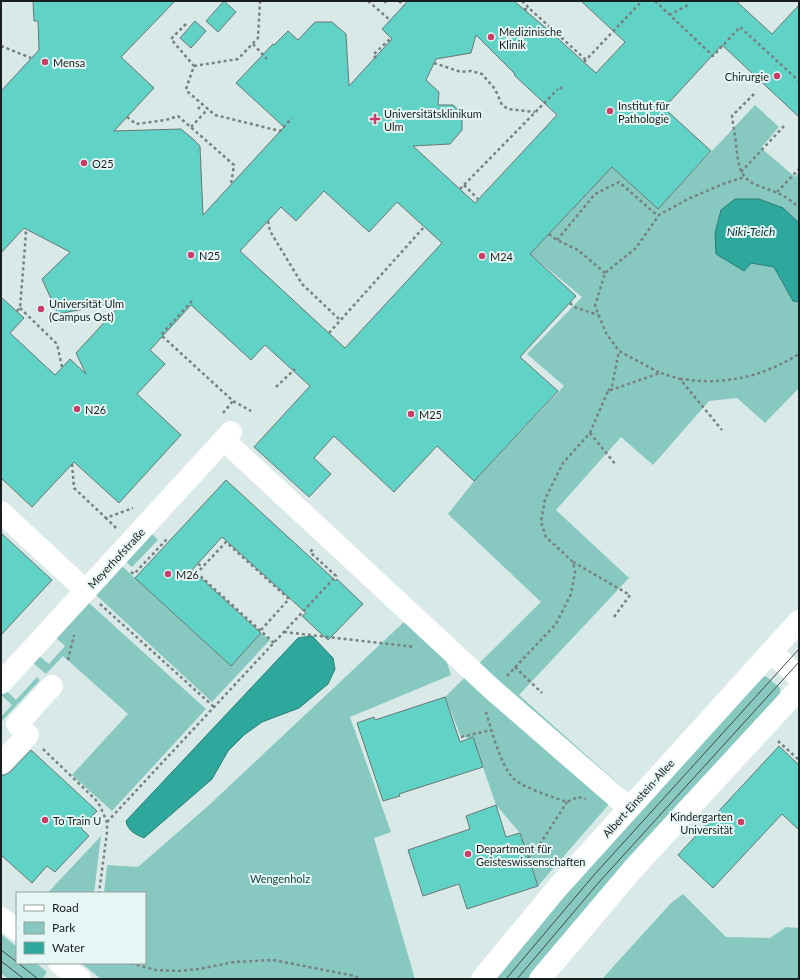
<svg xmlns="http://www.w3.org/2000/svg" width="800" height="980" font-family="Lato,sans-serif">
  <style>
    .green { fill: #87c9c1 }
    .water { fill: #2ea79c; stroke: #287e76 }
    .building { fill: #61d2c6; stroke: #687774; fill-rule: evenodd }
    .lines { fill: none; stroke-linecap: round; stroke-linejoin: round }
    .path { stroke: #768180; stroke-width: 2.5; stroke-dasharray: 3 3; stroke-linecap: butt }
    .minor { stroke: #fff; stroke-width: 22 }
    .tram { stroke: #404847; stroke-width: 1 }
    .poi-dot { fill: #cb3d69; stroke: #e6f6f4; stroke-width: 1.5 }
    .labels { text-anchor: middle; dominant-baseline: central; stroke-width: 4; stroke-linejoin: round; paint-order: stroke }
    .poi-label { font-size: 11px; fill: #191f1e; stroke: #e6f6f4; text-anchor: start }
    .street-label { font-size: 11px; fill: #191f1e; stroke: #e6f6f4 }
    .park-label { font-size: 11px; fill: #144742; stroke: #e6f6f4 }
    .water-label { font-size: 12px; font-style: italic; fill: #003733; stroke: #e6f6f4 }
  </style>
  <rect width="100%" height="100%" fill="#d9e9e7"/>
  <!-- green -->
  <g class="green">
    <polygon points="755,105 779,127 761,148 795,177 799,172 799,388 765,423 737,398 709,401 653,465 621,437 556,510 629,578 519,695 623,788 538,886 520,833 496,805 473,738 461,737 445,697 541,602 448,514 474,481 564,386 527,354 582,297 530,254 612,167 658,209"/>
    <polygon points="151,533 158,540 132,567 125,561"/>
    <polygon points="122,566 231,666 261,633 270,640 212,702 96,595"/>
    <polygon points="88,602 206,709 112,811 72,775 128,714 63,656 46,674 32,662 38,655 49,664 65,646 55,637"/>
    <polygon points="405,621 444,654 451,675 350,717 391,832 374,838 415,979 101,979 81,963 145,963 145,893 104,893 107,865 138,867 208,806"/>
    <polygon points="764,676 767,677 780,688 780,695 533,979 491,979 539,920"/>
    <polygon points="37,677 40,680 1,722 1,717 12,705 1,695 6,690 16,700"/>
    <polygon points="101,836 94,893 48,893 54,886"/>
    <polygon points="683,894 726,937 770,938 786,927 799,928 799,979 602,979 671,903"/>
    <polygon points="1,934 17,947 17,963 36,963 47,972 42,979 8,979 1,973"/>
  </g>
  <!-- water -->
  <g class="water">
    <polygon points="735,199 759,199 783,208 799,223 799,302 793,301 774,267 751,263 744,271 716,254 715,233 721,210"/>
    <path d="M312 636 333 658 335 669 328 684 299 708 262 722 244 735 228 751 212 779 144 838C135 834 128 831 126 821L298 638Z"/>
  </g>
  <!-- building -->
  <g class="building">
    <path d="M33 1H175L121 57 154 88 114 131 181 129 193 139 200 146 203 215 284 127 236 83 273 44 274 45 288 31 298 40 315 22H332L346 34 349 86 392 39 382 29 408 1H514L553 34 596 73 625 42 581 1H736L772 34 799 5V117L722 45 664 108 711 151 658 209 612 167 530 254 576 296 520 357 558 391 474 481 437 446 394 492 334 436 314 458 331 474 309 497 254 447 310 386 265 345 251 360 191 305 150 350 165 364 137 394 181 435 119 503 74 462 32 507 1 478V297L24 318 10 333 55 375 70 359 86 374 76 353 124 301 58 314 42 279 70 252 24 228 1 253V91L39 50 38 21H34ZM476 35 515 74 514 75 557 115 475 203 413 146 450 144 462 130V113L453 105H438L439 92 426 80 436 59 471 53ZM324 191 369 232 397 202 442 243 345 348 240 251 281 207 296 221Z"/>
    <polygon points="224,1 236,12 218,32 206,21"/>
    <polygon points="195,21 206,31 191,48 180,38"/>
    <polygon points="226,480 336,581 337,579 363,604 328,640 302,616 306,613 222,537 192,570 261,633 231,666 135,578"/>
    <polygon points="1,533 52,580 1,635"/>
    <polygon points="445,697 460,742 473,737 483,767 399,794 400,796 383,801 357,723 374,717 375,720"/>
    <polygon points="779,746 799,765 799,830 782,814 713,888 678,855"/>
    <polygon points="31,750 97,811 81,828 89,836 55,872 47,866 32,883 1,855 1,775 5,775 10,772"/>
    <polygon points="496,805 506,837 520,833 538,886 467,909 459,884 423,896 408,850 470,829 466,816"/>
  </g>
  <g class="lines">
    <!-- path -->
    <g class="path">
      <polyline points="368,1 390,20"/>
      <polyline points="399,1 404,6"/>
      <polyline points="522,1 530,9"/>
      <polyline points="655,1 713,56 740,27 799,81"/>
      <polyline points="384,2 388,1"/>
      <polyline points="524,9 531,10 586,60"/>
      <polyline points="669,15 688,5"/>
      <polyline points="186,24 171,39 194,66 186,89 188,92 215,115 280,131 292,118"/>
      <polyline points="253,44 267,59"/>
      <polyline points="1,46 31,58"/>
      <polyline points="376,58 373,55 391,38"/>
      <polyline points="584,62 642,1"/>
      <polyline points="434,63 461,72 471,71 482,74 495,89 502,105 508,109 535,112"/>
      <polyline points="194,66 238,59 258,38 260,1"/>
      <polyline points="560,87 564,91"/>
      <path d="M754 94 732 116C733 125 735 134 736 144 738 162 738 179 759 186 777 193 785 194 799 208"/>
      <polyline points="198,109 202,104"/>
      <polyline points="127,117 136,124 166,120 178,116 234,165 231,184"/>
      <polyline points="191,127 208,109"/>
      <polyline points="741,172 786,124"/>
      <polyline points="464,185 478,199"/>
      <polyline points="460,189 558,89"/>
      <polyline points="777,192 799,169"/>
      <polyline points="268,221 270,231 302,284 341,321"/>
      <polyline points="549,234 557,240 578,250 605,273"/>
      <polyline points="557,240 595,194 619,182 658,216"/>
      <polyline points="192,301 161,335 233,401 251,411"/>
      <polyline points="570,303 574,307 598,315"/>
      <polyline points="20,308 57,344 62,367"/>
      <polyline points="17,311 20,308 26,233 22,230"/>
      <polyline points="329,333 424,227"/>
      <polyline points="661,373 680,379 722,430"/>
      <path d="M680 379C692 380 705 382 717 381 748 379 773 370 799 354"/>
      <polyline points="276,387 295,369"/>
      <polyline points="608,391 612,386 619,351"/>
      <polyline points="223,413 233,401"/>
      <polyline points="590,433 616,465"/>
      <polyline points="72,464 74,488 106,518"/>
      <polyline points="116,528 106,518 133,508"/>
      <polyline points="573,562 630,595 614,617"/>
      <polyline points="198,564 203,567"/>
      <polyline points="131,572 134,574 168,538"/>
      <polyline points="100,604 214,707"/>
      <polyline points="261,630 289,599 226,542 197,573 274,643"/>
      <polyline points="284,632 415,647"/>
      <polyline points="68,660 74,635"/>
      <polyline points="515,667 542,693"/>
      <polyline points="507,676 556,624 571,594 575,572 573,562 546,537 541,522 545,499 563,463 590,433 608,391 660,373 619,351 606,333 595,306 605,273 636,248 659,215 688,199 723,184 744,177"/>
      <path d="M486 712C491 729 501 766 513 778 523 788 553 797 567 802L578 797 586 799"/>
      <polyline points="461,737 491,730"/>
      <polyline points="778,741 799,760"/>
      <polyline points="43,749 95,799 100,806 107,822 107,832 99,893"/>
      <polyline points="107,822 336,576 310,552 313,549"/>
      <polyline points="528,858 540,844 567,802"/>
      <polyline points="131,963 155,970 178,971 199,969 234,962 273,960 355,976 359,979"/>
    </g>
    <!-- minor -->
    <g class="minor">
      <polyline points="224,440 493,690 629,808"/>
      <polyline points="1,512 86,591"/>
      <polyline points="771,652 799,677"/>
      <polyline points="1,683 231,432"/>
      <polyline points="1,763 28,735 17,724 52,686"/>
      <polyline points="1,918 17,930"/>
      <polyline points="59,963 80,979"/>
      <polyline points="482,979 558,887 799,621"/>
      <polyline points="540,979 633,869 799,689"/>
    </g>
    <!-- tram -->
    <g class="tram">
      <polyline points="1,950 17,962"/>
      <polyline points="1,961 24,979"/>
      <polyline points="18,963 38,979"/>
      <polyline points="506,979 594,875 799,649"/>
      <polyline points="517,979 600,881 799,662"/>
    </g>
  </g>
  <!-- markers -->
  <g class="poi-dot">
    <circle cx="491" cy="37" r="4"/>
    <circle cx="45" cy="62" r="4"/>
    <circle cx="777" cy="76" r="4"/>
    <circle cx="610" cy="111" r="4"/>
    <path d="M373 113h4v4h4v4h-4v4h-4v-4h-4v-4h4z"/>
    <circle cx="84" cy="163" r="4"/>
    <circle cx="191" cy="255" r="4"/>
    <circle cx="482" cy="256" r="4"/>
    <circle cx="41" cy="309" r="4"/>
    <circle cx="77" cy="409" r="4"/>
    <circle cx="411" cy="414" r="4"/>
    <circle cx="168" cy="574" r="4"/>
    <circle cx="45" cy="820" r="4"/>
    <circle cx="741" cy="822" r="4"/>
    <circle cx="468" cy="854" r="4"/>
  </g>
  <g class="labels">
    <!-- poi labels -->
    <g class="poi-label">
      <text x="499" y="31">Medizinische<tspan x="499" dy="13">Klinik</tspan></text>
      <text x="53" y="62">Mensa</text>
      <text x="769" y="76" text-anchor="end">Chirurgie</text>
      <text x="618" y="105">Institut für<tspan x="618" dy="13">Pathologie</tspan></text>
      <text x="384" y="113">Universitätsklinikum<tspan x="384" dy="13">Ulm</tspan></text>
      <text x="92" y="163">O25</text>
      <text x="199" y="255">N25</text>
      <text x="490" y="256">M24</text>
      <text x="49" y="303">Universität Ulm<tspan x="49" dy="13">(Campus Ost)</tspan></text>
      <text x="85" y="409">N26</text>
      <text x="419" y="414">M25</text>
      <text x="176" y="574">M26</text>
      <text x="733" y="816" text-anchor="end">Kindergarten<tspan x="733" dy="13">Universität</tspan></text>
      <text x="53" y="820">To Train U</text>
      <text x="476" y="848">Department für<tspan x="476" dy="13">Geisteswissenschaften</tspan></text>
    </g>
    <!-- street labels -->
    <g class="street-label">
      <text transform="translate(116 558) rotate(-47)">Meyerhofstraße</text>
      <text transform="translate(638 798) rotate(-48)">Albert-Einstein-Allee</text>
    </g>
    <!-- park labels -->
    <g class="park-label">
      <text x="280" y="878">Wengenholz</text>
    </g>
    <!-- water labels -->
    <g class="water-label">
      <text x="751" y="231">Niki-Teich</text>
    </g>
  </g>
  <!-- border -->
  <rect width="800" height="980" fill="none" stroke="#191f1e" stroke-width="4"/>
  <!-- legend -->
  <rect x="16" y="892" width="130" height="72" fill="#e6f6f4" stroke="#94a09e"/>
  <rect x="24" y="905" width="20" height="6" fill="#ffffff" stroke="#94a09e"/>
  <text x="52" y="912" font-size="12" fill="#191f1e">Road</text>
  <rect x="24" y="922" width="20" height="12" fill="#87c9c1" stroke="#94a09e"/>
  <text x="52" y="932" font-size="12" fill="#191f1e">Park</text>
  <rect x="24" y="942" width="20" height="12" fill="#2ea79c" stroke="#94a09e"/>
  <text x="52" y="952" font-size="12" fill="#191f1e">Water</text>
</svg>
